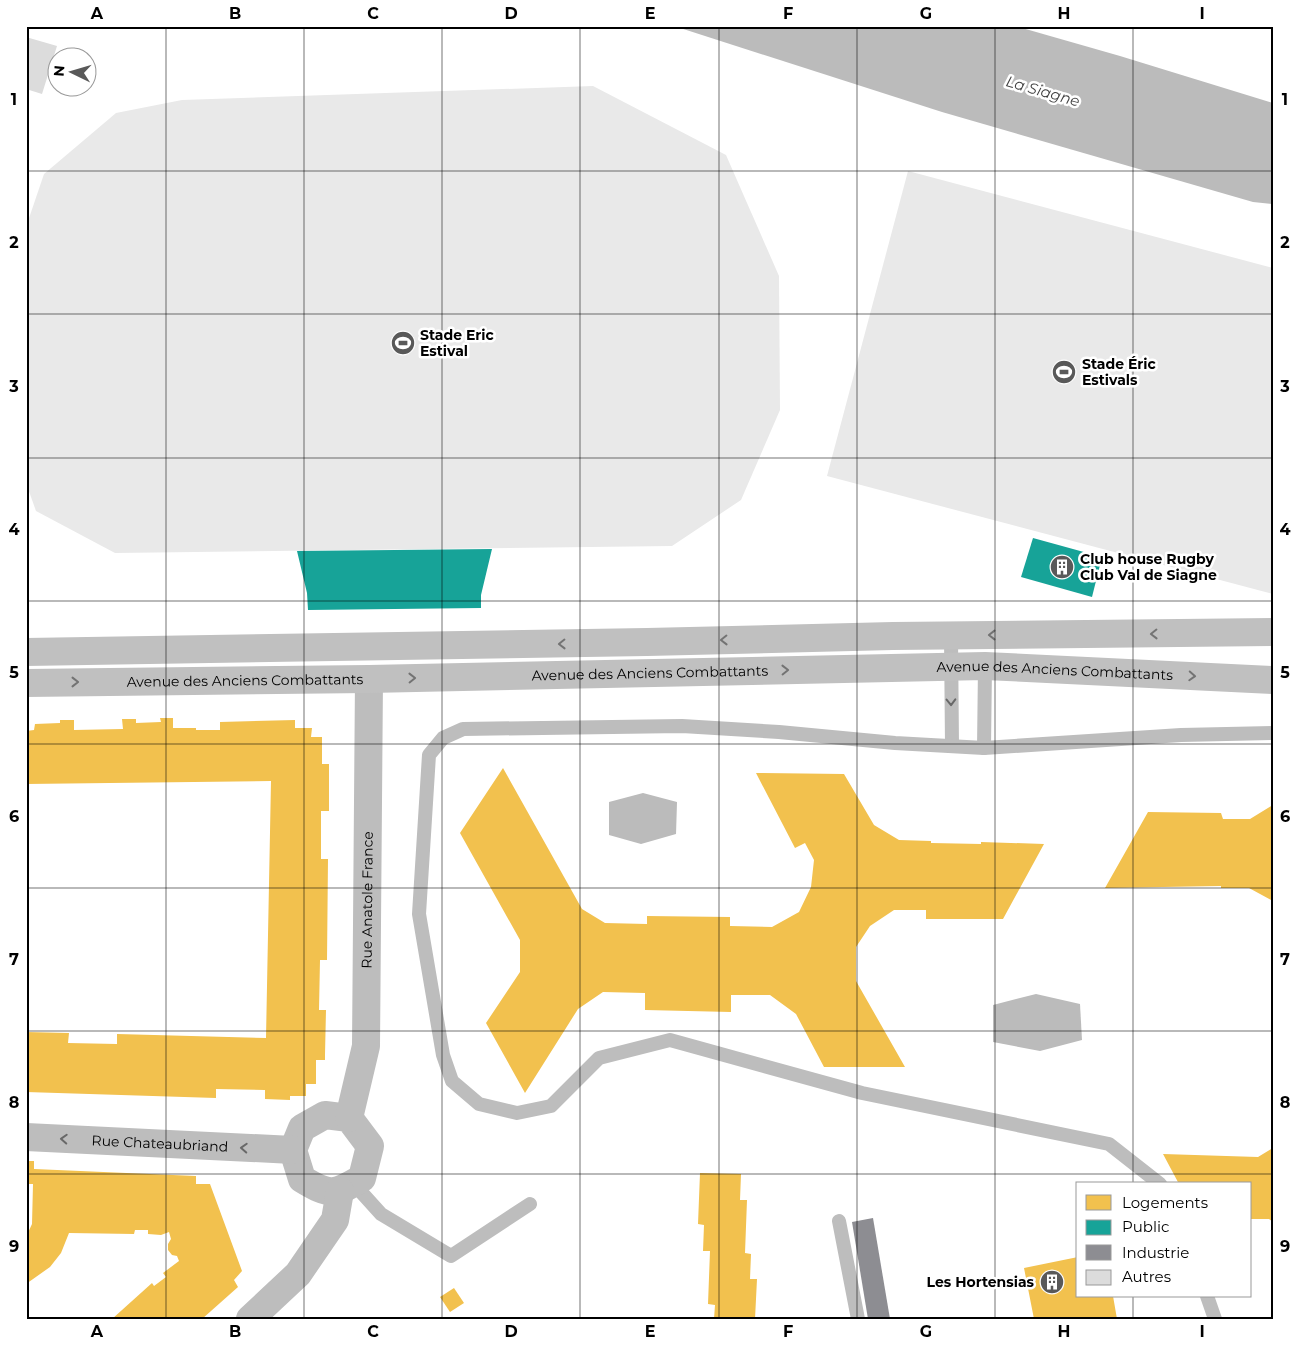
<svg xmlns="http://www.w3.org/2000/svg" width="1299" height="1345" font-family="Montserrat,sans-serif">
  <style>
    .green { fill: #e9e9e9 }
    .water { fill: #bbb }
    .homes { fill: #f2c14e }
    .public { fill: #17a398 }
    .industry { fill: #8d8d92 }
    .building { fill: #dcdcdc }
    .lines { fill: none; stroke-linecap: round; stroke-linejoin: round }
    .lane { stroke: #bdbdbd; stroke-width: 14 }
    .street { stroke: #bdbdbd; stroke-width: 28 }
    .secondary { stroke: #c0c0c0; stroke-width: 28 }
    .oneway { stroke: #737373 }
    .oneway2 { stroke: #686868 }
    .grid { fill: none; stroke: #000; stroke-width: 1; stroke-opacity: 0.55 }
    .labels { text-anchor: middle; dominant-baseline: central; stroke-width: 5; stroke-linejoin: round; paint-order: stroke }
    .poi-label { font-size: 14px; font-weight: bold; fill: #000; stroke: #fff; text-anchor: start }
    .street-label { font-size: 14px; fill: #000; stroke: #fff }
    .water-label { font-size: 15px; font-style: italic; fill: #3f3f3f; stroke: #fff }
    .neatline { fill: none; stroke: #000; stroke-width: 2 }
    .grid-label { font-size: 16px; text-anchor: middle; font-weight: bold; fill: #000 }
  </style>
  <rect width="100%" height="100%" fill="#fff"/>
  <!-- green -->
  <g class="green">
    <polygon points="593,86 726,155 779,276 780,410 741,500 672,546 115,553 36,511 26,483 26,227 44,174 116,113 182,100"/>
    <polygon points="908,171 1273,268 1273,594 827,476"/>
  </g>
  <!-- water -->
  <g class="water">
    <polygon points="674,26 1015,26 1120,56 1273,103 1273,204 1253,202 942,112"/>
    <polygon points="643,793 677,802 676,834 641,844 609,835 609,802"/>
    <polygon points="1036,994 1080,1004 1082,1040 1040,1051 993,1042 993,1005"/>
  </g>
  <!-- homes -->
  <g class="homes">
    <polygon points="160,718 173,718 173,728 196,728 196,730 220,730 220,722 295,720 295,728 312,728 311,737 322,737 322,764 329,764 329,811 321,811 321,859 328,859 327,960 320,960 319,1010 326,1010 325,1055 325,1060 316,1060 316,1084 306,1084 306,1096 290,1096 290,1100 265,1099 265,1090 216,1089 216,1098 26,1092 26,1032 69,1033 68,1043 117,1044 117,1034 266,1038 271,781 26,784 26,731 34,730 35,724 60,723 60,720 74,720 74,730 123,729 122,719 136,719 136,723 161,722"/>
    <polygon points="503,768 582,909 605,923 647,924 647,916 730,917 730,926 772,927 799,912 811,887 814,860 805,843 795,848 756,773 844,774 874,825 899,840 931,841 931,843 981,844 981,842 1044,844 1003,919 926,919 926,910 894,910 870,926 856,947 856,981 905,1067 824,1067 796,1014 770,995 731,995 731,1012 645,1010 645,993 603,992 578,1009 525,1093 486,1023 520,972 520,940 460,833"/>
    <polygon points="1273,805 1273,901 1249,888 1221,888 1221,886 1105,888 1148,812 1221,813 1223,819 1250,819"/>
    <polygon points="1273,1148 1273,1222 1269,1219 1250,1219 1250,1184 1179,1184 1163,1154 1258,1157"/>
    <polygon points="26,1161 34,1161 34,1169 196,1176 196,1184 210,1184 242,1271 234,1280 238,1287 202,1319 112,1319 152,1283 154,1286 166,1277 163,1273 179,1261 177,1256 172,1255 168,1250 168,1244 171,1239 169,1232 161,1235 148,1234 148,1230 135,1230 134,1234 69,1233 61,1253 50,1267 26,1284 26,1247 29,1245 26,1237 32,1224 33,1184 26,1184"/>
    <polygon points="700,1173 741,1174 740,1200 747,1200 745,1253 751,1254 750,1279 757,1279 755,1319 714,1319 715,1305 708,1304 710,1251 703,1251 704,1225 698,1224"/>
    <polygon points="1078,1257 1078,1296 1113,1296 1117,1319 1034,1319 1024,1268"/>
    <polygon points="454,1288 464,1303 450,1312 440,1297"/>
  </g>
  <!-- public -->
  <g class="public">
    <polygon points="1033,538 1102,557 1092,597 1021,577"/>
    <polygon points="492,549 481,595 481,608 308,610 307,593 297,551"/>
  </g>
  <!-- industry -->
  <polygon class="industry" points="873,1218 890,1319 868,1319 852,1222"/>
  <!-- building -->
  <polygon class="building" points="26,37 57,46 42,94 26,89"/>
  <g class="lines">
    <!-- lane -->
    <g class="lane">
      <polyline points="951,636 952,746"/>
      <polyline points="984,748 985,666"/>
      <polyline points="353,1183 381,1214 451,1256 530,1204"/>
      <polyline points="1160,1184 1109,1144 862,1093 670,1040 599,1058 551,1106 517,1113 479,1104 452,1081 443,1055 419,914 429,755 443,738 463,729 682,726 779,732 895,743 984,748 1181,735 1273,733"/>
      <polyline points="839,1221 858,1319"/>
      <polyline points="1207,1296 1215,1319"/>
    </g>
    <!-- street -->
    <g class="street">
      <path d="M325 1115 349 1118 370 1146 362 1178C334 1195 330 1196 302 1179L293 1150 302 1128Z"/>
      <path id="s1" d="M349 1118 366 1046 369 679"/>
      <path id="s2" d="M26 1137 293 1150"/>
      <polyline points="250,1319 298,1274 335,1220 340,1191"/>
    </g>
    <!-- secondary -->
    <g class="secondary">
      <polyline points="26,652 647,642 893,636 1273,632"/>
      <path id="s3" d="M26 683 369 679 985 666 1273 680"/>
    </g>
  </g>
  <!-- one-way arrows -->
  <defs><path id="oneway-chevron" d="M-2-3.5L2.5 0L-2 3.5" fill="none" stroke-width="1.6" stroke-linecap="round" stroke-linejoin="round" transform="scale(1.25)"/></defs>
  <g class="oneway">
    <use href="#oneway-chevron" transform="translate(1154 634) rotate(179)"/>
    <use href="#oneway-chevron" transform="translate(992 635) rotate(180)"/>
    <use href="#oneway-chevron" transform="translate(724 640) rotate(179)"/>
    <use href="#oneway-chevron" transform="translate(562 644) rotate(179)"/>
    <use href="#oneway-chevron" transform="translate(785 670) rotate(-1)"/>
    <use href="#oneway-chevron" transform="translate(1192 676) rotate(3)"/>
    <use href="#oneway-chevron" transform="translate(412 678) rotate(-1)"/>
    <use href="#oneway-chevron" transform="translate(75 682)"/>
  </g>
  <g class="oneway2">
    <use href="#oneway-chevron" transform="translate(951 702) rotate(89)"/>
    <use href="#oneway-chevron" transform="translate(64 1139) rotate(-177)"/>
    <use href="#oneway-chevron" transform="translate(244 1148) rotate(-177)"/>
  </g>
  <!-- grid -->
  <path class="grid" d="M166 26V1319M304 26V1319M442 26V1319M580 26V1319M719 26V1319M857 26V1319M995 26V1319M1133 26V1184M26 171H1273M26 314H1273M26 458H1273M26 601H1273M26 744H1273M26 888H1273M26 1031H1273M26 1174H1273M1133 1296V1319"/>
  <!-- icons -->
  <defs>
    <g id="stadium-disc" transform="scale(1.25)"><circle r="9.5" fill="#595959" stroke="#fff"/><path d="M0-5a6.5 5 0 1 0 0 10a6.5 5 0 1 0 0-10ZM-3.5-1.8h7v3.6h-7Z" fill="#fff"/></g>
    <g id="building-disc" transform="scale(1.25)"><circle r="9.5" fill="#595959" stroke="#fff"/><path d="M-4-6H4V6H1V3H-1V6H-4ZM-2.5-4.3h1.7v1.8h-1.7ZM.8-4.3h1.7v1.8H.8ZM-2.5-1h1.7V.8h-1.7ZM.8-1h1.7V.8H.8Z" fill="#fff"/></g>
  </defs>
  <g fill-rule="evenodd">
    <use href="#stadium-disc" x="403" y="343"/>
    <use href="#stadium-disc" x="1064" y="372"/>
    <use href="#building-disc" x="1062" y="567"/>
    <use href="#building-disc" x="1052" y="1282"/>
  </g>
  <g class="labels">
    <!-- poi labels -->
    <g class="poi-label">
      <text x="420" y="335">Stade Eric<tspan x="420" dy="16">Estival</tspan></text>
      <text x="1082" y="364">Stade Éric<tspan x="1082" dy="16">Estivals</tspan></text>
      <text x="1080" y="559">Club house Rugby<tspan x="1080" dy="16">Club Val de Siagne</tspan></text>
      <text x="1034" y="1282" text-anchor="end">Les Hortensias</text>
    </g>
    <!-- street labels -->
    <g class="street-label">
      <text stroke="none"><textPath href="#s3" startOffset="1029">Avenue des Anciens Combattants</textPath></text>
      <text stroke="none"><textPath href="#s3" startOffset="624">Avenue des Anciens Combattants</textPath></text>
      <text stroke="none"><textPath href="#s3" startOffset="219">Avenue des Anciens Combattants</textPath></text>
      <text stroke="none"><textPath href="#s1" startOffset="220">Rue Anatole France</textPath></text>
      <text stroke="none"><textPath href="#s2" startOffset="134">Rue Chateaubriand</textPath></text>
    </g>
    <!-- water labels -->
    <g class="water-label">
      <text transform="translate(1043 91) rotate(16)">La Siagne</text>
    </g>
  </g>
  <!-- border -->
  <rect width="1299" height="1345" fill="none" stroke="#ffffff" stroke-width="55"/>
  <!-- legend -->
  <rect x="1076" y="1182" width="175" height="115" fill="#ffffff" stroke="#999999"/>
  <rect x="1086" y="1195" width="25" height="15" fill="#f2c14e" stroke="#999999"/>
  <text x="1122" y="1208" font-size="15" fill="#000000">Logements</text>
  <rect x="1086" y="1220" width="25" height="15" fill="#17a398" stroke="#999999"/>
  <text x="1122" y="1232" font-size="15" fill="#000000">Public</text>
  <rect x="1086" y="1245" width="25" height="15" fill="#8d8d92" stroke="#999999"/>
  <text x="1122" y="1258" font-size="15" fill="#000000">Industrie</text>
  <rect x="1086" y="1270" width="25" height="15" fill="#dcdcdc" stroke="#999999"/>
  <text x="1122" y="1282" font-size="15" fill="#000000">Autres</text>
  <!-- north arrow -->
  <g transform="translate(72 72) rotate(275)"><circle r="24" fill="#ffffff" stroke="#999999"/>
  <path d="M0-4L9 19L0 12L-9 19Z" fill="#595959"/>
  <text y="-8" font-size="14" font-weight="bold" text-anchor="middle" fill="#000000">N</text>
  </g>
  <rect x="28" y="28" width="1244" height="1290" class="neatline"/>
  <g class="grid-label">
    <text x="97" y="19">A</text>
    <text x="235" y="19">B</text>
    <text x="373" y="19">C</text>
    <text x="511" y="19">D</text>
    <text x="650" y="19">E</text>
    <text x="788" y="19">F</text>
    <text x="926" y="19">G</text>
    <text x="1064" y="19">H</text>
    <text x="1202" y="19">I</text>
    <text x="14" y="105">1</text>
    <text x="1285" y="105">1</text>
    <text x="14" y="248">2</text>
    <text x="1285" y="248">2</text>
    <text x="14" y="392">3</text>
    <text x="1285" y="392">3</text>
    <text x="14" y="535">4</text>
    <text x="1285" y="535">4</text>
    <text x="14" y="678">5</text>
    <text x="1285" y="678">5</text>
    <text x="14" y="822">6</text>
    <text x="1285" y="822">6</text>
    <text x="14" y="965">7</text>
    <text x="1285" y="965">7</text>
    <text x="14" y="1108">8</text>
    <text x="1285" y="1108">8</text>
    <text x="14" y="1252">9</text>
    <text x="1285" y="1252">9</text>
    <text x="97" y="1337">A</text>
    <text x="235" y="1337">B</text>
    <text x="373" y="1337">C</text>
    <text x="511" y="1337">D</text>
    <text x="650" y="1337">E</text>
    <text x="788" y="1337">F</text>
    <text x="926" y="1337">G</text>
    <text x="1064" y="1337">H</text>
    <text x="1202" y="1337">I</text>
  </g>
</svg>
